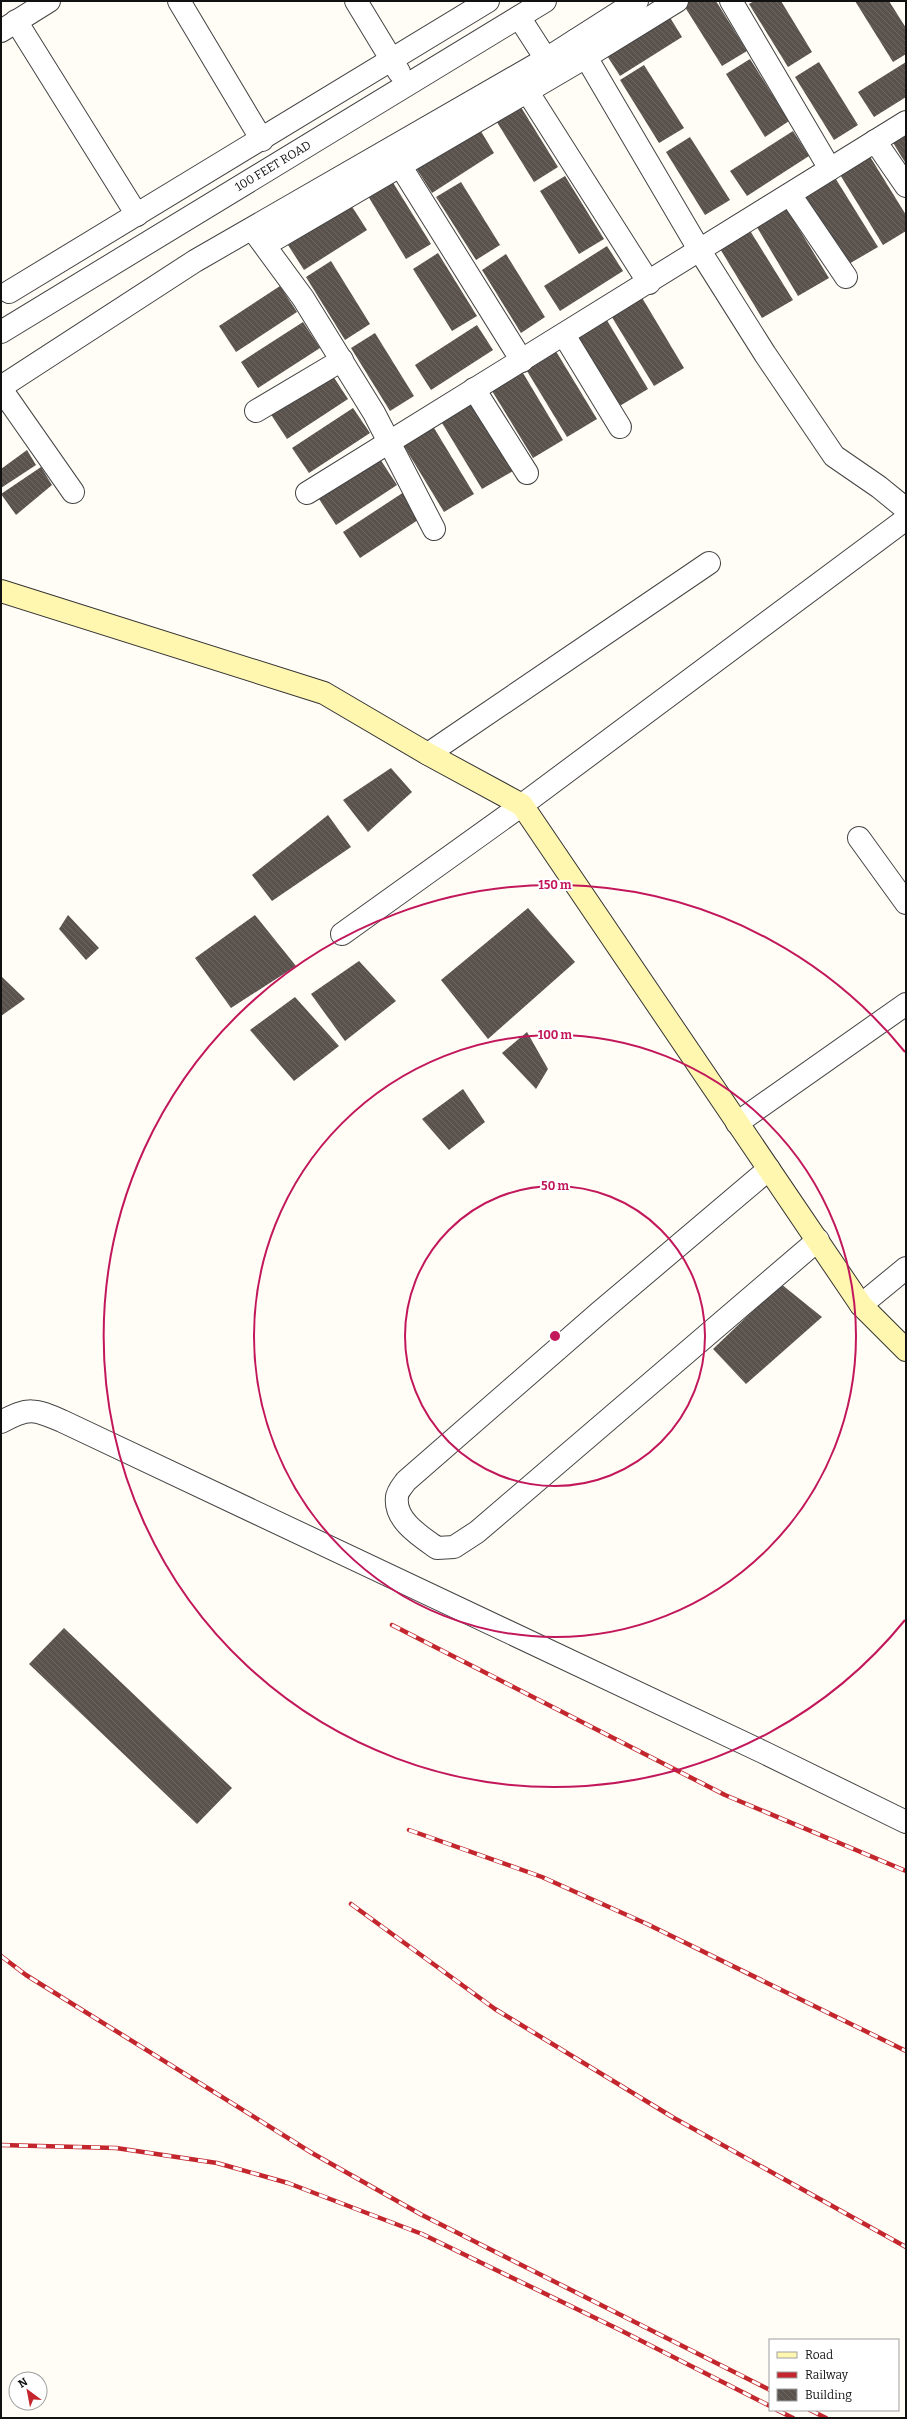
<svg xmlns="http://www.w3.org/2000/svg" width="907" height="2419" font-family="Bitter,serif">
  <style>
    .building { fill: url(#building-back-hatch) }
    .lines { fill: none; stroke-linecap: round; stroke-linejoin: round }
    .street-casing { stroke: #444; stroke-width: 24 }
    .secondary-casing { stroke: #333; stroke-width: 24 }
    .street { stroke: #fff; stroke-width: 22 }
    .secondary { stroke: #fff6b0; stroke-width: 22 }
    .rail-casing { stroke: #c4262e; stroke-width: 4.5 }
    .rail { stroke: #fff; stroke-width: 3; stroke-dasharray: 9; stroke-linecap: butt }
    .ring { fill: none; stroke: #c2185b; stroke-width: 2 }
    .labels { text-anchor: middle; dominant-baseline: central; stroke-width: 4; stroke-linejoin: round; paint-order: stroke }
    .street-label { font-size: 12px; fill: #111; stroke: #fff }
    .centre { fill: #c2185b; stroke: #fff; stroke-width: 2 }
    .ring-label { font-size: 12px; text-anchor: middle; font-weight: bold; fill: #c2185b; stroke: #fff; stroke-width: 4; stroke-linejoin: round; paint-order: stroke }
  </style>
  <defs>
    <pattern id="building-back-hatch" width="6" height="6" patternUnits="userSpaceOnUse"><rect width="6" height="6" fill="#5a524d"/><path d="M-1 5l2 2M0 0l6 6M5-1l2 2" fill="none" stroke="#6d6662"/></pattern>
  </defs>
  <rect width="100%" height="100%" fill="#fffdf5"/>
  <!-- building -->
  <g class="building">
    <polygon points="688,1 716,1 747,51 722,66 683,4"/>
    <polygon points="754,1 781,1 812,52 788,67 749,4"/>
    <polygon points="855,1 889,1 906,28 906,54 893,62"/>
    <polygon points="666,11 682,37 620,76 604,51"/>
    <polygon points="750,59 789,121 765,137 726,74"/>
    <polygon points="819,62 858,125 834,140 795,77"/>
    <polygon points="906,62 906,97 874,117 858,92"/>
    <polygon points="644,65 684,128 659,143 620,80"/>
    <polygon points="519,104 558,167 534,182 495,119"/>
    <polygon points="479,128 494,153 432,193 416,168"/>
    <polygon points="793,131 809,156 747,196 730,171"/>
    <polygon points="906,133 906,164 892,141"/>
    <polygon points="690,137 730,200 705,215 666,152"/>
    <polygon points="869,155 906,215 906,231 883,245 839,173"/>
    <polygon points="565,176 604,239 579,254 540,191"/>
    <polygon points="834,176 878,247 847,265 804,194"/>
    <polygon points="392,181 431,244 406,259 368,196"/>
    <polygon points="461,182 500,245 476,260 436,197"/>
    <polygon points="351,205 367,230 304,270 288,245"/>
    <polygon points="785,206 829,278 798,296 755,224"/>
    <polygon points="749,229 793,300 762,318 719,247"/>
    <polygon points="607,246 623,271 560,311 544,286"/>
    <polygon points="438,253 477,316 452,331 413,269"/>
    <polygon points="506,254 545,317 521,333 482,270"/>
    <polygon points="331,261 370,324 345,340 306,277"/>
    <polygon points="280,286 297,312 236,352 219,326"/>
    <polygon points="641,296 684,368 654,386 610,314"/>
    <polygon points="605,317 648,389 618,407 575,336"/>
    <polygon points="303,322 320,348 258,388 241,362"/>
    <polygon points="477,325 493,350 431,390 415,365"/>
    <polygon points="375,333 414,396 390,411 351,348"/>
    <polygon points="554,348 597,419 567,437 524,366"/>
    <polygon points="520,368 563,440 533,458 489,386"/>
    <polygon points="331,373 348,399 287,439 270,413"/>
    <polygon points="469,400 513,471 482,489 439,418"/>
    <polygon points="353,408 370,433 309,473 292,448"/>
    <polygon points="431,423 474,494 444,512 401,441"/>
    <polygon points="27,450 36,465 1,488 1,469"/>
    <polygon points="380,459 397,485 336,525 319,499"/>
    <polygon points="41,467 52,485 16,515 1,494"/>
    <polygon points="404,492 421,518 360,558 343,532"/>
    <polygon points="391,768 412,792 368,832 343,800"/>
    <polygon points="328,815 351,847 272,901 252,875"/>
    <polygon points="528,908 575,962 488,1039 441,980"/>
    <polygon points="68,915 99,948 86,960 59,929"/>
    <polygon points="255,915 296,966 231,1008 195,958"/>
    <polygon points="359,961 396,1001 345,1041 311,994"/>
    <polygon points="1,976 25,999 1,1016"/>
    <polygon points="295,997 339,1046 294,1081 250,1030"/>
    <polygon points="527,1032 548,1069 536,1089 502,1053"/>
    <polygon points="463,1089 485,1122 449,1150 422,1119"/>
    <polygon points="781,1284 822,1317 746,1384 713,1349"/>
    <polygon points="64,1628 232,1788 197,1824 29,1664"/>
  </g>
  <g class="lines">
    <!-- street casing -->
    <g class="street-casing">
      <g id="street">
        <polyline points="179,1 262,140"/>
        <polyline points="356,1 399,72"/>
        <polyline points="731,1 830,169"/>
        <polyline points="519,17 546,59"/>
        <polyline points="16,21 137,215"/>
        <polyline points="1,31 49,1"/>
        <polyline points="576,40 700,251 765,354 834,456 879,487 906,509"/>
        <polyline points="516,82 527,91 649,283"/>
        <polyline points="875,141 906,186"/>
        <polyline points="393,154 522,361"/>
        <polyline points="791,196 846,277"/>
        <polyline points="256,234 303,298 374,413 434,529"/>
        <polyline points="265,245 586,57 677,1"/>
        <polyline points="9,292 488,1"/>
        <polyline points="1,332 545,1"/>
        <polyline points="564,335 620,427"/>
        <polyline points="1,387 195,261 546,59 637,1"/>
        <polyline points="1,389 73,492"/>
        <polyline points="474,389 527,473"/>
        <polyline points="256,411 342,360"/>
        <polyline points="307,493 906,122"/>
        <polyline points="428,754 709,563"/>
        <polyline points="859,838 906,903"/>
        <polyline points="342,934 522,805 906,519"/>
        <polyline points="737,1123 906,1004"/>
        <path d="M769 1169 600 1312 406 1481C403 1485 397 1492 397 1497 394 1520 420 1536 437 1548L454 1547 477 1532 818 1240"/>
        <polyline points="861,1305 906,1268"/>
        <path d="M1 1422C29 1407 34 1409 62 1421L765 1753 906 1822"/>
      </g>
    </g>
    <!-- secondary casing -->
    <g class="secondary-casing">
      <polyline id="secondary" points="1,591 324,693 428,754 522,805 861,1305 906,1350"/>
    </g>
    <!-- street -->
    <use href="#street" class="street"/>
    <!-- secondary -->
    <use href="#secondary" class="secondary"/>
    <!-- rail casing -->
    <g class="rail-casing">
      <g id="rail">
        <polyline points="392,1625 725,1795 906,1871"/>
        <polyline points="409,1830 542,1877 647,1924 906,2051"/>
        <polyline points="351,1904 495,2009 674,2118 906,2247"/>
        <polyline points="1,1956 26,1975 312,2153 422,2215 770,2390"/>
        <polyline points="1,2145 116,2148 217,2163 288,2183 422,2234 618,2329 770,2406"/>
        <polyline points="777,2410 793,2418"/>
        <polyline points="810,2410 826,2418"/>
      </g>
    </g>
    <!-- rail -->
    <use href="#rail" class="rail"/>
  </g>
  <!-- distance rings -->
  <g class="ring">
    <circle cx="555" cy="1336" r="150"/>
    <circle cx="555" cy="1336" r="301"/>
    <path d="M905 1620A451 451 0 1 1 905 1052"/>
  </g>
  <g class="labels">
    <!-- street labels -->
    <g class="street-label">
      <text transform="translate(273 166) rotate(-31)">100 FEET ROAD</text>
    </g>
  </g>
  <circle cx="555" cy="1336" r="6" class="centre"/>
  <g class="ring-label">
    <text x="555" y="889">150 m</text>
    <text x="555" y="1039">100 m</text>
    <text x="555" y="1190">50 m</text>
  </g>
  <!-- border -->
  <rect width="907" height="2419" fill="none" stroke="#111111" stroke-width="4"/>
  <!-- legend -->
  <rect x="769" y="2339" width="130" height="72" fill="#ffffff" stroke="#a0a0a0"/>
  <rect x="777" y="2352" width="20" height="6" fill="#fff6b0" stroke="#a0a0a0"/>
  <text x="805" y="2359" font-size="12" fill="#111111">Road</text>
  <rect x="777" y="2372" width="20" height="6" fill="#c4262e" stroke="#a0a0a0"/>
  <text x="805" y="2379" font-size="12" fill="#111111">Railway</text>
  <rect x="777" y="2389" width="20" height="12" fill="url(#building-back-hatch)" stroke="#a0a0a0"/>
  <text x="805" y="2399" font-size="12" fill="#111111">Building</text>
  <!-- north arrow -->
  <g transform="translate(28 2391) rotate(328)"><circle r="19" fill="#ffffff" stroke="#a0a0a0"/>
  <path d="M0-3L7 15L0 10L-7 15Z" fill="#c4262e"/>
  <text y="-6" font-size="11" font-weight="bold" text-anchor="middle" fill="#111111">N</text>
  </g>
</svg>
